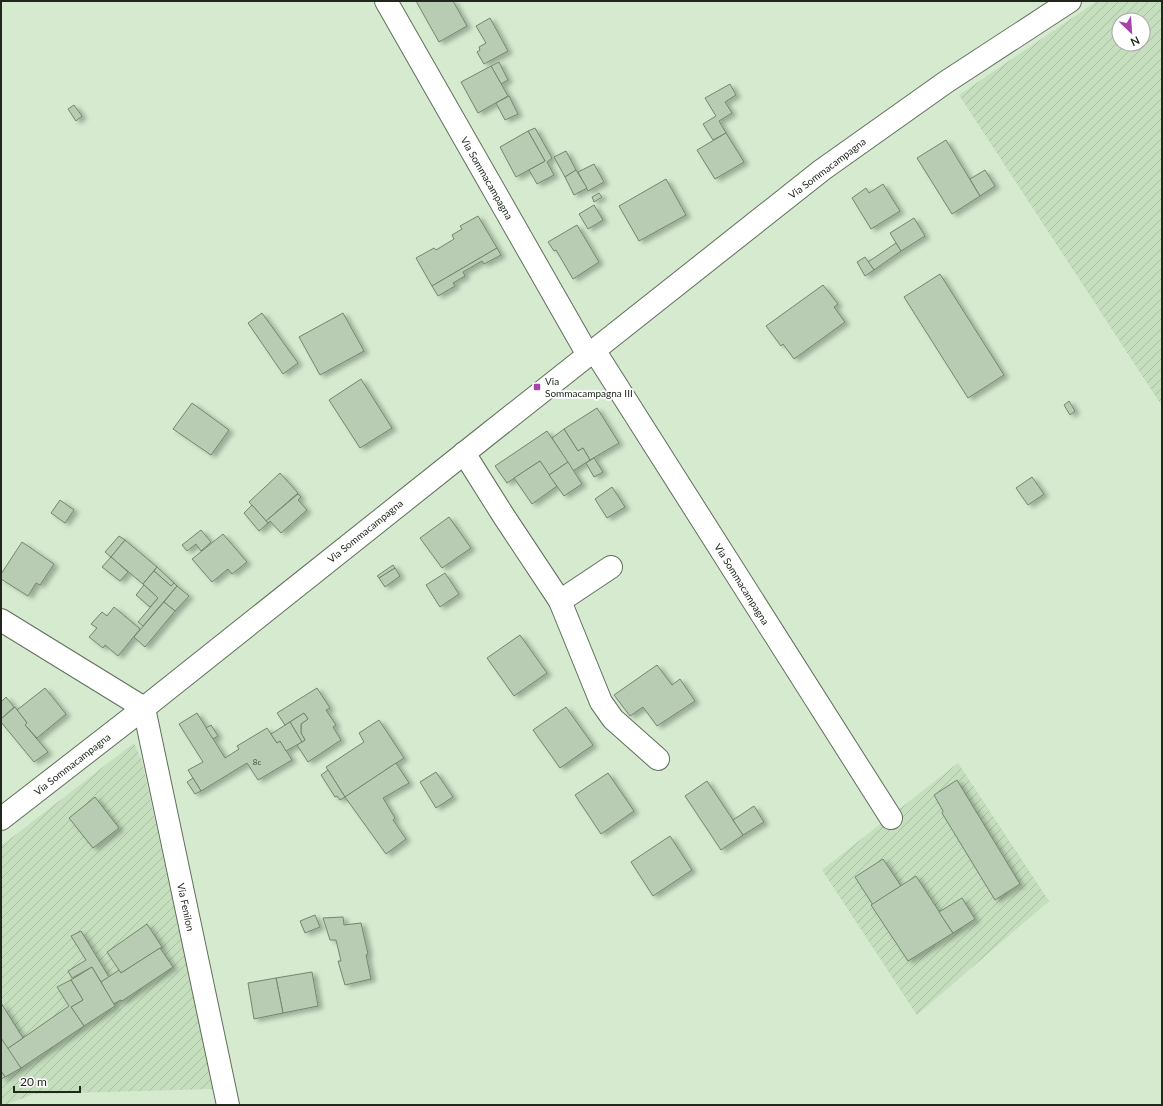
<svg xmlns="http://www.w3.org/2000/svg" width="1163" height="1106" font-family="Lato,sans-serif">
  <style>
    .industrial { fill: url(#industrial-furrows); fill-rule: evenodd }
    .building { fill: #b7ccb2; stroke: #73866e; filter: url(#shadow) }
    .lines { fill: none; stroke-linecap: round; stroke-linejoin: round }
    .minor-casing { stroke: #5e7059; stroke-width: 24 }
    .minor { stroke: #fff; stroke-width: 22 }
    .poi-dot { fill: #a644ac; stroke: #fff; stroke-width: 1.5 }
    .labels { text-anchor: middle; dominant-baseline: central; stroke-width: 3.5; stroke-linejoin: round; paint-order: stroke }
    .number-label { font-size: 8px; fill: #465143 }
    .street-label { font-size: 10px; fill: #20281e; stroke: #fff }
    .poi-label { font-size: 10px; fill: #20281e; stroke: #fff; text-anchor: start }
  </style>
  <defs>
    <pattern id="industrial-furrows" width="10" height="10" patternUnits="userSpaceOnUse"><rect width="10" height="10" fill="#c5debe"/><path d="M-1 1l2-2M0 10L10 0M9 11l2-2" fill="none" stroke="#a9bea3"/></pattern>
    <filter id="shadow"><feDropShadow dx="4.5" dy="2.5" stdDeviation="2" flood-color="#0004"/></filter>
  </defs>
  <rect width="100%" height="100%" fill="#d5eacf"/>
  <!-- industrial -->
  <g class="industrial">
    <path d="M1097 1H1162V406L959 95ZM1119 20H1143V44H1119Z"/>
    <polygon points="134,743 142,761 214,1089 34,1094 5,1105 1,1105 1,846"/>
    <polygon points="958,763 1049,901 917,1015 822,870"/>
  </g>
  <!-- building -->
  <g class="building">
    <polygon points="416,1 453,1 467,26 439,42"/>
    <polygon points="490,18 508,51 484,64 477,52 480,50 479,47 486,43 476,26"/>
    <polygon points="499,62 508,80 501,84 491,66"/>
    <polygon points="491,66 508,96 478,113 461,82"/>
    <polygon points="730,84 736,95 725,102 732,113 719,121 726,133 713,140 703,124 716,116 705,98"/>
    <polygon points="509,96 518,114 505,120 496,103"/>
    <polygon points="74,105 82,116 76,121 68,109"/>
    <polygon points="535,128 552,158 547,162 554,175 537,184 529,170 545,161 528,131"/>
    <polygon points="528,131 545,161 516,177 500,147"/>
    <polygon points="726,133 744,162 715,179 697,150"/>
    <polygon points="946,140 980,196 952,214 917,158"/>
    <polygon points="566,151 576,170 565,177 554,157"/>
    <polygon points="594,164 604,182 588,191 578,172"/>
    <polygon points="576,170 587,188 574,195 565,177"/>
    <polygon points="985,170 995,186 980,196 970,179"/>
    <polygon points="666,179 686,215 639,241 619,206"/>
    <polygon points="883,184 900,211 871,229 852,198 866,188 869,193"/>
    <polygon points="599,193 602,197 594,202 592,197"/>
    <polygon points="594,205 603,220 588,229 579,214"/>
    <polygon points="478,216 497,248 432,286 416,258 434,248 436,250 454,239 452,235 462,229 460,226"/>
    <polygon points="914,218 925,236 901,251 890,233"/>
    <polygon points="577,225 599,262 573,279 556,250 554,251 548,242"/>
    <polygon points="896,243 901,251 874,270 868,262"/>
    <polygon points="497,248 501,255 484,264 482,261 463,272 465,276 453,283 455,286 438,296 432,286"/>
    <polygon points="865,257 874,270 865,276 857,262"/>
    <polygon points="940,274 1004,375 968,398 904,297"/>
    <polygon points="823,285 838,304 834,307 845,322 794,359 783,344 781,346 766,326"/>
    <polygon points="262,313 298,363 283,374 248,323"/>
    <polygon points="343,313 364,351 320,375 299,337"/>
    <polygon points="361,379 392,428 360,448 329,400"/>
    <polygon points="1069,401 1075,411 1070,415 1064,405"/>
    <polygon points="192,403 229,430 211,455 173,429"/>
    <polygon points="597,408 619,443 590,460 583,448 578,451 564,429"/>
    <polygon points="564,429 578,451 583,448 590,460 573,471 552,438"/>
    <polygon points="547,431 568,462 549,475 540,461 507,483 495,466"/>
    <polygon points="594,458 603,472 594,477 586,463"/>
    <polygon points="540,461 557,486 532,504 514,478"/>
    <polygon points="568,462 582,484 564,496 549,475"/>
    <polygon points="280,473 298,493 266,521 249,502"/>
    <polygon points="1032,477 1044,494 1028,505 1016,488"/>
    <polygon points="612,487 625,507 607,518 595,499"/>
    <polygon points="298,494 301,497 298,500 307,510 281,533 270,521 268,523 266,521"/>
    <polygon points="60,500 74,510 65,523 51,513"/>
    <polygon points="252,505 268,523 259,531 244,513"/>
    <polygon points="449,517 471,548 442,568 420,538"/>
    <polygon points="201,530 211,542 201,551 196,544 187,551 182,545"/>
    <polygon points="223,534 247,562 232,574 228,569 212,582 192,559"/>
    <polygon points="119,536 125,540 111,557 105,552"/>
    <polygon points="125,540 157,567 143,584 111,557"/>
    <polygon points="22,542 54,564 40,585 36,583 28,596 1,579 1,574"/>
    <polygon points="111,557 128,572 120,581 102,567"/>
    <polygon points="393,565 395,568 379,578 377,576"/>
    <polygon points="157,567 174,583 171,586 154,571"/>
    <polygon points="395,568 400,576 385,587 379,578"/>
    <polygon points="154,571 171,586 174,583 177,586 143,626 138,622 158,598 143,584"/>
    <polygon points="445,573 459,594 440,607 426,585"/>
    <polygon points="144,585 158,598 150,607 136,595"/>
    <polygon points="177,586 189,596 175,611 164,602"/>
    <polygon points="164,602 175,611 145,647 134,637"/>
    <polygon points="114,607 140,629 118,656 105,645 103,648 89,637 97,628 91,624 102,612 107,616"/>
    <polygon points="520,635 547,673 514,696 487,658"/>
    <polygon points="657,665 672,685 680,679 695,701 657,726 643,707 630,716 614,695"/>
    <polygon points="45,688 66,714 37,738 25,725 27,723 17,710"/>
    <polygon points="317,688 330,708 326,710 336,725 333,727 341,740 308,762 297,745 305,740 301,733 301,724 308,719 304,713 285,725 277,713"/>
    <polygon points="6,697 14,707 1,719 1,702"/>
    <polygon points="15,707 27,723 25,725 48,752 34,762 1,722 1,719"/>
    <polygon points="566,707 593,745 560,768 533,730"/>
    <polygon points="197,713 225,758 239,749 237,746 267,728 277,743 280,741 292,760 258,780 247,763 201,791 188,770 203,762 179,724"/>
    <polygon points="304,713 308,719 301,724 301,733 305,740 302,742 290,722"/>
    <polygon points="379,720 404,758 345,797 326,767 364,742 359,733"/>
    <polygon points="290,722 302,742 286,751 280,741 277,743 271,734"/>
    <polygon points="211,725 218,736 213,739 206,728"/>
    <polygon points="396,763 409,783 383,798 395,818 393,820 406,839 386,854 345,797"/>
    <polygon points="328,770 345,797 340,800 337,796 335,797 321,775"/>
    <polygon points="436,772 453,797 436,808 420,782"/>
    <polygon points="608,773 634,811 601,834 575,795"/>
    <polygon points="193,778 201,791 195,794 187,782"/>
    <polygon points="957,780 1020,884 995,900 942,813 943,811 934,795"/>
    <polygon points="707,781 743,835 721,850 685,796"/>
    <polygon points="95,797 119,828 93,848 69,818"/>
    <polygon points="754,806 764,822 743,835 733,820"/>
    <polygon points="670,836 692,870 653,896 631,862"/>
    <polygon points="883,859 901,886 873,905 855,877"/>
    <polygon points="916,876 953,933 908,961 871,905"/>
    <polygon points="962,898 975,919 953,933 939,912"/>
    <polygon points="315,915 320,927 305,933 300,921"/>
    <polygon points="343,917 344,925 361,923 368,954 366,955 371,979 345,985 338,961 341,961 336,940 330,940 323,918"/>
    <polygon points="147,924 162,947 121,973 107,952"/>
    <polygon points="81,931 109,977 101,982 92,967 72,978 68,971 86,960 71,936"/>
    <polygon points="160,948 173,967 122,1001 121,1000 113,1004 101,982 119,970 121,973"/>
    <polygon points="92,967 115,1006 84,1026 71,1007 83,1000 71,980"/>
    <polygon points="312,972 318,1006 283,1013 276,978"/>
    <polygon points="276,978 283,1013 254,1019 248,983"/>
    <polygon points="71,980 83,1000 71,1007 84,1026 21,1068 7,1049 69,1006 57,987"/>
    <polygon points="1,1003 23,1038 7,1049 1,1038"/>
    <polygon points="1,1038 21,1068 5,1077 1,1071"/>
    <polygon points="1,1071 5,1077 1,1079"/>
  </g>
  <g class="lines">
    <!-- minor casing -->
    <g class="minor-casing">
      <g id="minor">
        <polyline points="386,1 588,355"/>
        <polyline points="594,350 891,818"/>
        <polyline points="464,453 503,515 560,601 601,702 613,719 658,759"/>
        <polyline points="560,601 611,567"/>
        <polyline points="1,620 144,708 228,1105"/>
        <polyline points="1,819 144,708 482,439 822,170 946,82 1070,1"/>
      </g>
    </g>
    <!-- minor -->
    <use href="#minor" class="minor"/>
  </g>
  <!-- markers -->
  <rect class="poi-dot" x="533" y="383" width="8" height="8" rx="2"/>
  <g class="labels">
    <!-- number labels -->
    <g class="number-label">
      <text x="257" y="762">8c</text>
    </g>
    <!-- street labels -->
    <g class="street-label">
      <text transform="translate(827 168) rotate(-37)">Via Sommacampagna</text>
      <text transform="translate(487 178) rotate(60)">Via Sommacampagna</text>
      <text transform="translate(365 531) rotate(-39)">Via Sommacampagna</text>
      <text transform="translate(742 584) rotate(58)">Via Sommacampagna</text>
      <text transform="translate(72 764) rotate(-38)">Via Sommacampagna</text>
      <text transform="translate(186 907) rotate(78)">Via Fenilon</text>
    </g>
    <!-- poi labels -->
    <g class="poi-label">
      <text x="545" y="381">Via<tspan x="545" dy="12">Sommacampagna III</tspan></text>
    </g>
  </g>
  <!-- border -->
  <rect width="1163" height="1106" fill="none" stroke="#20281e" stroke-width="4"/>
  <!-- north arrow -->
  <g transform="translate(1131 32) rotate(155)"><circle r="19" fill="#ffffff" stroke="#a6a9a5"/>
  <path d="M0-3L7 15L0 10L-7 15Z" fill="#a644ac"/>
  <text y="-6" font-size="11" font-weight="bold" text-anchor="middle" fill="#20281e">N</text>
  </g>
  <!-- scale -->
  <path d="M14 1086v6h66v-6" fill="none" stroke="#20281e" stroke-width="2"/>
  <text x="20" y="1086" font-size="12" fill="#20281e" stroke="#ffffff" stroke-width="3" paint-order="stroke">20 m</text>
</svg>
